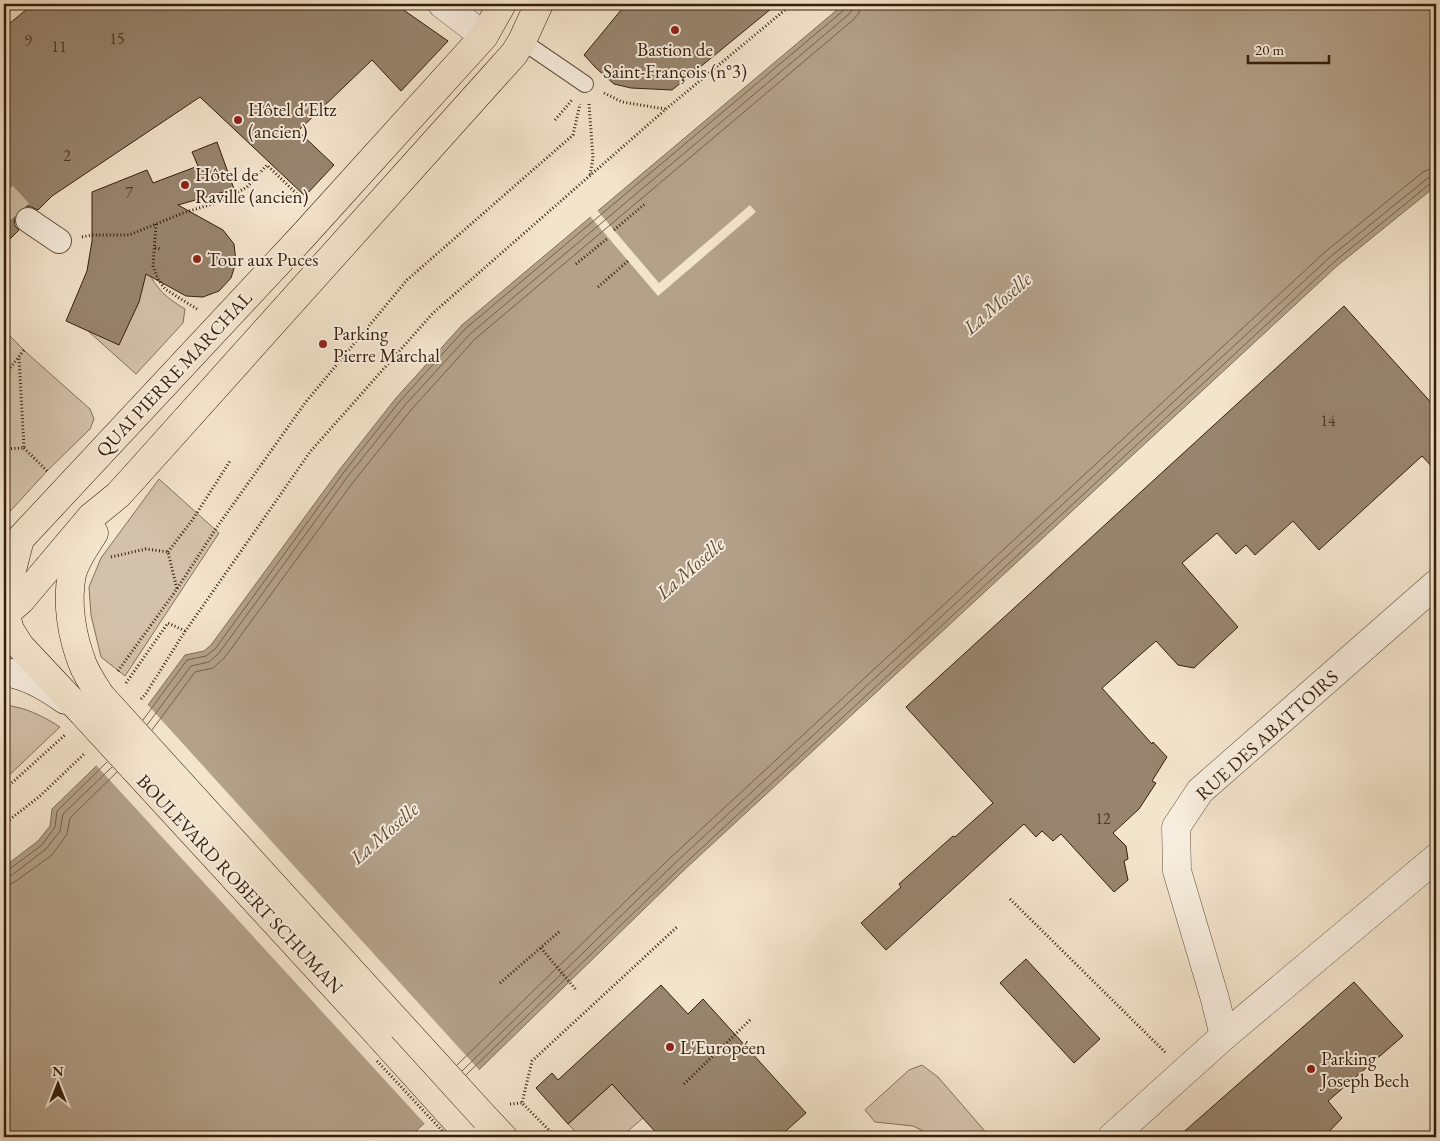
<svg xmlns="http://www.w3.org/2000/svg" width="1440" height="1141" font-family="'EB Garamond',serif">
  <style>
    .green { fill: #d3c2ab; stroke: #84705a }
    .water { fill: #b3a18a; stroke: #816d57 }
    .pier { fill: #f3e4cc }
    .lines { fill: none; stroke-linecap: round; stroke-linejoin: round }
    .shore { stroke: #74604a; stroke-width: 1 }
    .building { fill: #98856f; stroke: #361e0a }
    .pedestrian-tunnel { stroke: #cdbca5; stroke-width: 24; stroke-dasharray: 24 12; stroke-linecap: butt }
    .service-casing { stroke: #65503a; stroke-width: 18 }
    .pedestrian-casing { stroke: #65503a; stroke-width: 26 }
    .minor-casing { stroke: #65503a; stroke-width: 29 }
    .secondary-casing { stroke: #361e0a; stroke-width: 29 }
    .primary-casing { stroke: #361e0a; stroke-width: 29 }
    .path { stroke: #361e0a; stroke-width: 3; stroke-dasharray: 1 2.5; stroke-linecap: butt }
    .service { stroke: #f7edde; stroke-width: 16 }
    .pedestrian { stroke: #f7edde; stroke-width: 24 }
    .minor { stroke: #f7edde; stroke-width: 28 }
    .secondary { stroke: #f7edde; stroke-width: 28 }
    .primary { stroke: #f3e4cc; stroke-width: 28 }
    .primary-bridge-casing { stroke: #361e0a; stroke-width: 29; stroke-linecap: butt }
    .path-bridge { stroke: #361e0a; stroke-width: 3; stroke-dasharray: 1 2.5; stroke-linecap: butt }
    .primary-bridge { stroke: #f3e4cc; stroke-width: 28 }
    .poi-dot { fill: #8f2418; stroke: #f7edde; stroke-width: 2 }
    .labels { text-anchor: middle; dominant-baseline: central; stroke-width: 4; stroke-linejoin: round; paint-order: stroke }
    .number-label { font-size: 16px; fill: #4e3823 }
    .poi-label { font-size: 19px; fill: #361e0a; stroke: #f7edde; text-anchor: start }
    .street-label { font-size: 19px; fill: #361e0a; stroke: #f7edde }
    .water-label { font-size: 20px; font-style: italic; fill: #624c37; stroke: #f7edde }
  </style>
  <rect width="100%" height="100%" fill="#f3e4cc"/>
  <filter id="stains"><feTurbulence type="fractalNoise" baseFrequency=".004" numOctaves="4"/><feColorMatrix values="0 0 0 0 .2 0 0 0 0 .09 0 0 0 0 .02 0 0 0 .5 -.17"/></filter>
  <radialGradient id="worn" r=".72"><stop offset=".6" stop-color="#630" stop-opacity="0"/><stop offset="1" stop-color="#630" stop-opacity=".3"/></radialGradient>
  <!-- green -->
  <g class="green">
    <path d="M147 270C158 290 165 297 185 309L183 323 136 374 88 331Z"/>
    <polygon points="4,330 28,354 90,409 94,419 90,429 47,471 4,518"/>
    <polygon points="159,479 219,533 125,676 101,657 91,615 89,587 101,558"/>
    <path d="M4 705C25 707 43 716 60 727L4 780Z"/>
    <polygon points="922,1065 938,1077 990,1137 935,1137 913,1126 875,1122 865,1110 909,1070"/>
    <polygon points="612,1084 643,1118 621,1137 581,1137 568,1124"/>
  </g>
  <!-- water -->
  <polygon class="water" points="844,4 1436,4 1436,186 1337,266 682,872 410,1137 4,1137 4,867 38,841 50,826 52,809 120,743 185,655 204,651 211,645 340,469 396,398 462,325"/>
  <!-- pier -->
  <g class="pier">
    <polygon points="750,205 756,212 658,296 589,215 596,209 659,283"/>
    <polygon points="146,703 481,1072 426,1125 95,764 118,741"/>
  </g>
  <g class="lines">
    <!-- shore -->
    <g class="shore">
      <polyline points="143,720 187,660 206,656 215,649 344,472 400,401 465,329 844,10 846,4"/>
      <polyline points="147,725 191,666 209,662 219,653 348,476 405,405 470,334 848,15 852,10 853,4"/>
      <polyline points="152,730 195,672 213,668 225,657 354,481 411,410 475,339 853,20 859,13 860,4"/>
      <polyline points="4,871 8,870 42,845 55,827 57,811 107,762"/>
      <polyline points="4,877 12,875 46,849 60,831 63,814 112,767"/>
      <polyline points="4,884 11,884 16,881 52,855 67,834 70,818 117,772"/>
      <polyline points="457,1065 669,859 1325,252 1423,172 1430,169 1436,168"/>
      <polyline points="462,1071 674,864 1330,257 1428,178 1436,176"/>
      <polyline points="466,1075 679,869 1334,262 1431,183 1436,182"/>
    </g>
  </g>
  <!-- building -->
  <g class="building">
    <polygon points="33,4 395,4 448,41 401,91 372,60 298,131 334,165 305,196 200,97 52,196 38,210 29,206 22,208 17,212 14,219 15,226 19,230 4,245 4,28"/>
    <polygon points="626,4 777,4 672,90 631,88 614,84 596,68 584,55"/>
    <polygon points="217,142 234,189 178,205 223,230 234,244 236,262 231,278 219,291 203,297 186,296 146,274 139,302 119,345 66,321 87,271 92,241 92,192 147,170 153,183 198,166 192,152"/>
    <polygon points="1344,306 1436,408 1436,471 1422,456 1319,550 1293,521 1255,555 1246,545 1236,554 1217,533 1182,563 1238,627 1194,668 1178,665 1156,641 1102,688 1152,744 1153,742 1167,757 1152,781 1156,783 1139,809 1113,833 1126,846 1128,859 1124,861 1128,880 1114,892 1061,834 1053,841 1042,831 1036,837 1024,824 886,950 861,923 901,887 899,884 953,836 955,837 993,803 906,707"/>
    <polygon points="1026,959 1100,1039 1074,1063 1000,983"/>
    <polygon points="1354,982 1403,1036 1328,1101 1342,1118 1324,1137 1178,1137"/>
    <polygon points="661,985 688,1014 703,999 806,1113 779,1137 660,1137 612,1084 568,1124 536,1088 552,1073 558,1080"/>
  </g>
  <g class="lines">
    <!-- pedestrian-tunnel -->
    <polyline class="pedestrian-tunnel" points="4,194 28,220"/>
    <!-- service casing -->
    <g class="service-casing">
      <polyline id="service" points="522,41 585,84"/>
    </g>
    <!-- pedestrian casing -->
    <g class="pedestrian-casing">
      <polyline id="pedestrian" points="28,220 59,241"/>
    </g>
    <!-- minor casing -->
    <g class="minor-casing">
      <g id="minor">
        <polyline points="442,4 484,36"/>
        <polyline points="1224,1036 1215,999 1177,871 1176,827 1200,791 1436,584"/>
        <polyline points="1112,1137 1224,1036 1436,858"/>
      </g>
    </g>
    <!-- secondary casing -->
    <g class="secondary-casing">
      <path id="secondary" d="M4 672C27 675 46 686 65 700"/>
    </g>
    <!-- primary casing -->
    <g class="primary-casing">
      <g id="primary">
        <path d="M94 533C86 546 76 559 72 574 66 603 72 637 83 665 87 675 94 685 100 695"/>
        <polyline points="4,605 5,597 20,539 302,237 484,36 502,4"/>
        <polyline points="4,609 10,630 20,646 81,711"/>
        <polyline points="5,614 21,600 91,517 118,495 129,483 495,75 514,54 522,41 539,4"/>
        <polyline points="378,1034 471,1137"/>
        <polyline points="485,1118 503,1137"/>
      </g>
    </g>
    <!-- path -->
    <g class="path">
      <polyline points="604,93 622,102 665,109"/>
      <polyline points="589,104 593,158 590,175"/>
      <polyline points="555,120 572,100"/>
      <polyline points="156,224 153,266 158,279 165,289 197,309"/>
      <polyline points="614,230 646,203"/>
      <polyline points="82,237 92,235 129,235 183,213 222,201 247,187 267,165 301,198"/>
      <polyline points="155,248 161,249"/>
      <polyline points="576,264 608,238"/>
      <polyline points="598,287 628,261"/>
      <polyline points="4,376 24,350"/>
      <polyline points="24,448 47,471"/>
      <polyline points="4,449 24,448 19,357"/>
      <polyline points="168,552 193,519 230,461"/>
      <polyline points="111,557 146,549 168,552 177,589"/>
      <polyline points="118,671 177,589 217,527 305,403 407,280 573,135 580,104"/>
      <polyline points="126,683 168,623 185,631"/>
      <polyline points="141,699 145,695 182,636 310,452 433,313 666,109 792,4"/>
      <polyline points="4,790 66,734"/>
      <polyline points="4,824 40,796 84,754"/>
      <polyline points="1010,899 1166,1053"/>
      <polyline points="541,948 577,991"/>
      <polyline points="500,983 560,931"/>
      <polyline points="684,1084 751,1019"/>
      <polyline points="510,1104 522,1103"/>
      <polyline points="556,1137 522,1103 532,1061 677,927"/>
    </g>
    <!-- service -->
    <use href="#service" class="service"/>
    <!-- pedestrian -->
    <use href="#pedestrian" class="pedestrian"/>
    <!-- minor -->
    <use href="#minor" class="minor"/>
    <!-- secondary -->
    <use href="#secondary" class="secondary"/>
    <!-- primary -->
    <use href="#primary" class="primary"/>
    <!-- primary-bridge casing -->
    <g class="primary-bridge-casing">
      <g id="primary-bridge">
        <polyline points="100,695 485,1118"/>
        <polyline points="81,711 378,1034"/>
      </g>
    </g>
    <!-- path-bridge -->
    <polyline class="path-bridge" points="377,1061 448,1137"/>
    <!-- primary-bridge -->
    <use href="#primary-bridge" class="primary-bridge"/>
  </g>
  <!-- markers -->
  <g class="poi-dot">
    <circle cx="675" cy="30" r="5"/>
    <circle cx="238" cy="120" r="5"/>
    <circle cx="185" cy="185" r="5"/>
    <circle cx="197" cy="259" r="5"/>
    <circle cx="323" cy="344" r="5"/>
    <circle cx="670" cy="1047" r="5"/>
    <circle cx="1311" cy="1069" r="5"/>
  </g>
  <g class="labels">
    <!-- number labels -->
    <g class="number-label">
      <text x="117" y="38">15</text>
      <text x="28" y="40">9</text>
      <text x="59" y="46">11</text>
      <text x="67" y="155">2</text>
      <text x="129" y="192">7</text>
      <text x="1328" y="420">14</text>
      <text x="1103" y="818">12</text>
    </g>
    <!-- poi labels -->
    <g class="poi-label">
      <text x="675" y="49" text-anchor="middle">Bastion de<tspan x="675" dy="22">Saint-François (n°3)</tspan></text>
      <text x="248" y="109">Hôtel d'Eltz<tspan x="248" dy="22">(ancien)</tspan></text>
      <text x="195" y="174">Hôtel de<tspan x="195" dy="22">Raville (ancien)</tspan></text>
      <text x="207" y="259">Tour aux Puces</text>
      <text x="333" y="333">Parking<tspan x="333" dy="22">Pierre Marchal</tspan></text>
      <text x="680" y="1047">L'Européen</text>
      <text x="1321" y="1058">Parking<tspan x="1321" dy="22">Joseph Bech</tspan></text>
    </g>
    <!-- street labels -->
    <g class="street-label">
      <text transform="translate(174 374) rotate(-47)">QUAI PIERRE MARCHAL</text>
      <text transform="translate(1267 735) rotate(-42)">RUE DES ABATTOIRS</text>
      <text transform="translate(240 884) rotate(47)">BOULEVARD ROBERT SCHUMAN</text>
    </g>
    <!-- water labels -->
    <g class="water-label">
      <text transform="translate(997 303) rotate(-41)">La Moselle</text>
      <text transform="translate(690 568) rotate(-41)">La Moselle</text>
      <text transform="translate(384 833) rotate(-41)">La Moselle</text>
    </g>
  </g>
  <!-- margin -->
  <rect width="1440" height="1141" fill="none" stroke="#f3e4cc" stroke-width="20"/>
  <rect x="5" y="5" width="1430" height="1131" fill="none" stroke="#361e0a" stroke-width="2.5"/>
  <rect x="10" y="10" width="1420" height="1121" fill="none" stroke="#361e0a"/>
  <!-- north arrow -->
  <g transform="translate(58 1084)" stroke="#f7edde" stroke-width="4" paint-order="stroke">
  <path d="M0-4L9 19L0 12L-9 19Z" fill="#361e0a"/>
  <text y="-8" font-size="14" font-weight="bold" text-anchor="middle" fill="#361e0a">N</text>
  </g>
  <!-- scale -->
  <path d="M1248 55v8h81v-8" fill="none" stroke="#361e0a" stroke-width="2.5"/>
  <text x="1255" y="55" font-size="15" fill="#361e0a" stroke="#f7edde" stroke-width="4" paint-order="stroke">20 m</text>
  <rect width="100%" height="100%" filter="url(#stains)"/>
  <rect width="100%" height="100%" fill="url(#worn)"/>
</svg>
